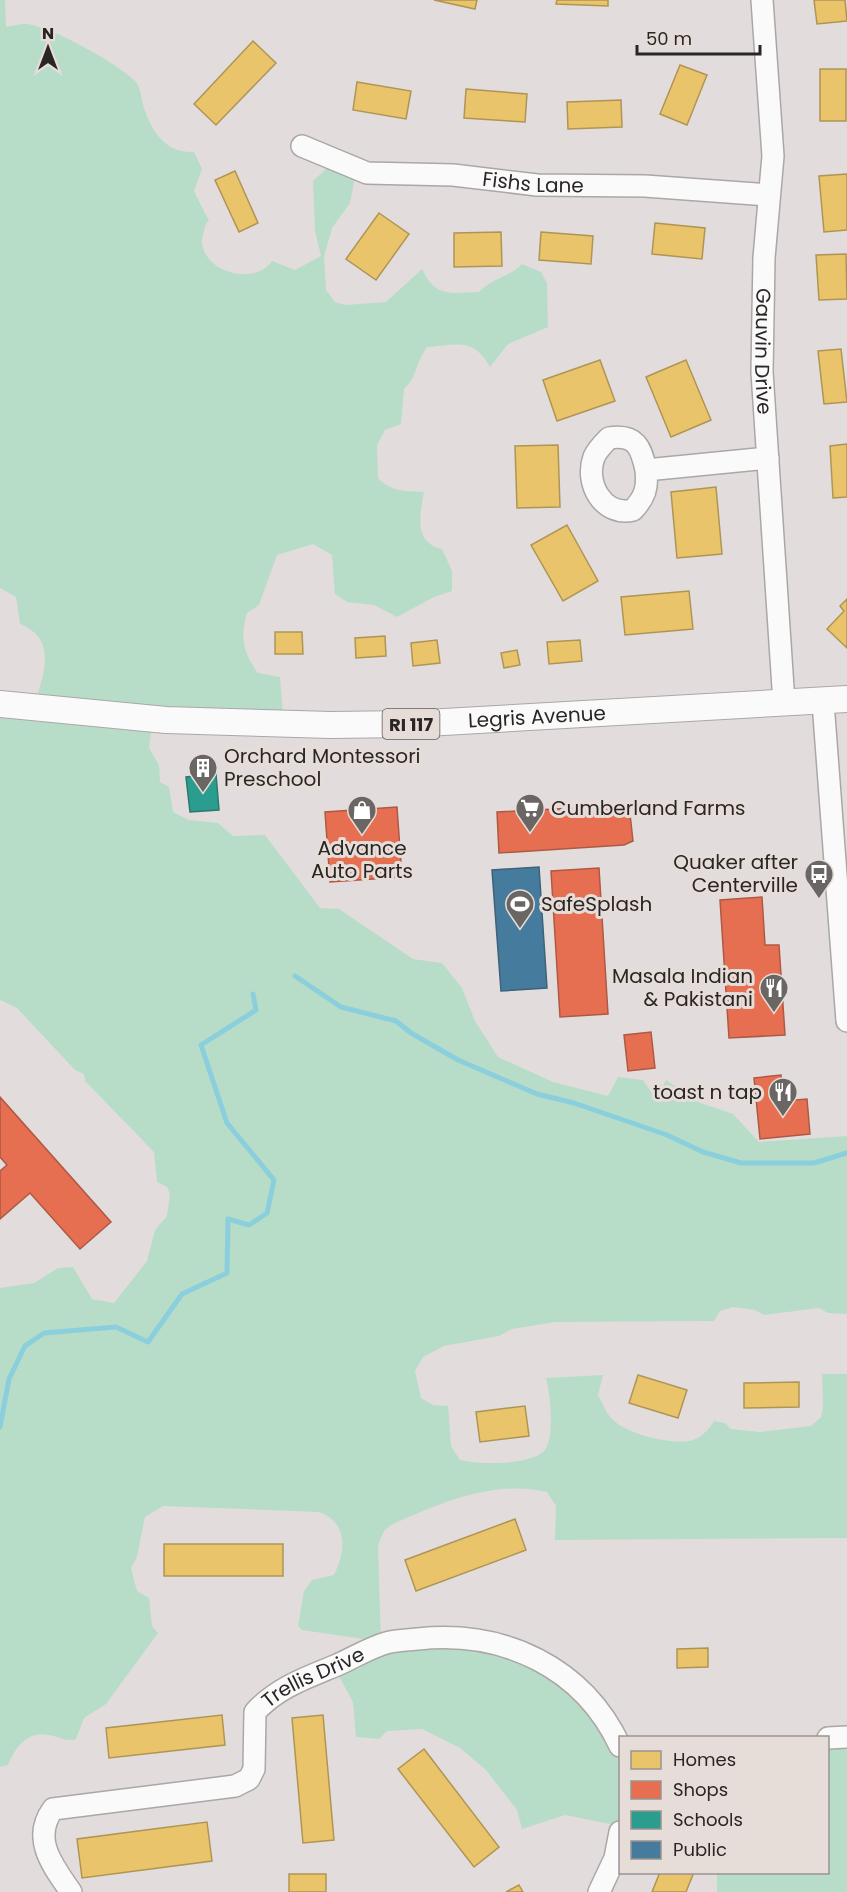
<svg xmlns="http://www.w3.org/2000/svg" width="847" height="1892" font-family="Poppins,sans-serif">
  <style>
    .green { fill: #b7ddc8 }
    .homes { fill: #e9c46a; stroke: #af9555; stroke-width: 1.5 }
    .shops { fill: #e76f51; stroke: #ae5944; stroke-width: 1.5 }
    .schools { fill: #2a9d8f; stroke: #2a796f; stroke-width: 1.5 }
    .public { fill: #457b9d; stroke: #3d6279; stroke-width: 1.5 }
    .lines { fill: none; stroke-linecap: round; stroke-linejoin: round }
    .stream { stroke: #8bcfdd; stroke-width: 5 }
    .minor-casing { stroke: #aba7a6; stroke-width: 24 }
    .major-casing { stroke: #aba7a6; stroke-width: 28 }
    .minor { stroke: #fbfafa; stroke-width: 21 }
    .major { stroke: #fbfafa; stroke-width: 26 }
    .labels { text-anchor: middle; dominant-baseline: central; stroke-width: 6; stroke-linejoin: round; paint-order: stroke }
    .shield { fill: #e6dcd8; stroke: #625d5a; stroke-width: 1.5 }
    .shield-label { font-size: 18px; font-weight: bold; fill: #292624 }
    .street-label { font-size: 20px; fill: #292624; stroke: #e6dcd8 }
    .poi-label { font-size: 20px; fill: #292624; stroke: #e6dcd8; text-anchor: start }
  </style>
  <rect width="100%" height="100%" fill="#e2dddc"/>
  <!-- green -->
  <g class="green">
    <path d="M0 0H5L6 27C12 26 19 24 25 24 47 24 119 64 135 81 142 88 141 102 145 111 154 135 167 153 194 152L202 169 194 191 209 221 206 223C205 228 202 236 202 241 203 273 255 286 272 261L295 270 321 256 315 231 313 181 326 169 355 177 350 203 332 228 324 257 326 290 335 302 345 305 386 302 422 269C435 298 451 293 479 292 494 277 508 278 522 264L541 272 547 283 548 327 508 344 490 367C473 337 458 345 427 347 415 364 418 376 404 389L401 424 385 430 377 445 378 478C391 492 406 491 424 492 420 515 413 542 442 549L452 571V591L434 597 397 617 374 605 347 602 335 594 332 555 313 544 277 555 259 605 247 613C240 639 243 652 258 673L280 677 283 716 153 717 149 748 159 765 160 782 169 787 173 812 189 820 218 823 233 836 265 835 320 908 339 909 413 959 442 963 462 988 475 1021 498 1057 553 1082 608 1096 618 1077 643 1080 651 1092 660 1091 666 1080 695 1101 733 1114 759 1142 847 1136V1314L828 1313 819 1308 764 1315 755 1310 733 1307 720 1311 714 1321 556 1322 512 1329 499 1336 444 1346 423 1357 415 1371 421 1398 433 1405 448 1406 451 1446 460 1460C480 1465 527 1465 543 1452 556 1441 550 1392 546 1378L603 1375 598 1395C602 1402 606 1413 612 1419 626 1434 674 1446 693 1440 702 1437 709 1429 714 1421L725 1423 731 1429 760 1432 811 1426 821 1417 823 1408 822 1374H847V1538L555 1540 556 1506 547 1492C494 1479 438 1504 391 1525L384 1531 378 1545 381 1642 440 1635 547 1663 620 1743V1826L565 1815 522 1829 517 1810 486 1770 460 1748 422 1729 387 1731 379 1739 356 1737 353 1702 334 1667 377 1641 302 1630 298 1626 304 1591 312 1580 334 1575C346 1551 348 1522 319 1512L163 1506 145 1517 137 1557 131 1568 137 1591 149 1598 152 1626 158 1633 106 1704 84 1718 76 1739C64 1742 61 1737 49 1735 27 1730 15 1748 8 1765L0 1767V1288L34 1283 58 1268 73 1267 92 1299 114 1303 147 1261 155 1230 167 1216 170 1194 167 1187 157 1182 154 1152 85 1081 84 1074 75 1070 17 1008 0 1000V703L36 701C44 671 57 639 20 624L16 597 0 588Z"/>
    <polygon points="847,1736 847,1892 717,1892 717,1873 828,1872 828,1738"/>
  </g>
  <!-- homes -->
  <g class="homes">
    <polygon points="434,0 477,0 475,9"/>
    <polygon points="557,0 608,0 608,6 556,4"/>
    <polygon points="814,0 845,0 847,21 817,24"/>
    <polygon points="253,41 276,63 216,125 194,104"/>
    <polygon points="680,65 707,75 687,125 660,114"/>
    <rect x="820" y="69" width="26" height="52"/>
    <polygon points="357,82 411,91 406,119 353,110"/>
    <polygon points="466,89 527,94 525,122 464,118"/>
    <polygon points="621,100 622,127 568,129 567,102"/>
    <polygon points="235,171 258,223 239,232 215,180"/>
    <polygon points="847,174 847,230 824,232 819,176"/>
    <polygon points="379,213 409,234 376,280 346,259"/>
    <polygon points="655,223 705,228 702,259 652,254"/>
    <polygon points="501,232 502,266 454,267 454,233"/>
    <polygon points="541,232 593,236 591,264 539,260"/>
    <polygon points="846,254 847,299 819,300 816,255"/>
    <polygon points="841,349 847,402 824,404 818,351"/>
    <polygon points="600,360 615,401 557,421 543,380"/>
    <polygon points="686,360 711,420 671,437 646,377"/>
    <polygon points="847,444 847,497 833,498 830,446"/>
    <polygon points="558,445 560,507 517,508 515,446"/>
    <polygon points="716,487 722,554 677,558 671,492"/>
    <polygon points="567,525 598,581 563,601 531,545"/>
    <polygon points="689,591 693,629 625,635 621,597"/>
    <polygon points="847,599 847,648 827,629 844,611 840,606"/>
    <polygon points="275,632 302,632 303,654 275,654"/>
    <polygon points="385,636 386,656 356,658 355,638"/>
    <polygon points="437,640 440,663 413,666 411,643"/>
    <polygon points="580,640 582,661 549,664 547,642"/>
    <polygon points="517,650 520,665 504,668 501,653"/>
    <polygon points="638,1375 687,1390 678,1418 629,1403"/>
    <polygon points="799,1382 799,1407 744,1408 744,1383"/>
    <polygon points="525,1406 529,1436 480,1442 476,1412"/>
    <polygon points="515,1519 526,1550 416,1591 405,1560"/>
    <rect x="164" y="1544" width="119" height="32"/>
    <polygon points="708,1648 708,1667 677,1668 677,1649"/>
    <polygon points="222,1715 225,1745 109,1758 106,1728"/>
    <polygon points="323,1715 334,1840 303,1843 292,1718"/>
    <polygon points="424,1749 499,1847 474,1867 398,1769"/>
    <polygon points="207,1822 212,1861 82,1878 77,1839"/>
    <polygon points="660,1872 694,1872 686,1892 652,1892"/>
    <rect x="289" y="1874" width="37" height="18"/>
    <polygon points="519,1885 523,1892 506,1892"/>
  </g>
  <!-- shops -->
  <g class="shops">
    <polygon points="629,805 633,841 624,845 499,853 497,812"/>
    <polygon points="397,807 402,877 330,882 325,812"/>
    <polygon points="599,868 608,1014 560,1017 551,871"/>
    <polygon points="762,897 765,945 779,945 785,1035 729,1038 720,900"/>
    <polygon points="651,1032 655,1068 628,1071 624,1035"/>
    <polygon points="781,1075 783,1101 807,1099 810,1134 760,1139 754,1078"/>
    <polygon points="0,1097 111,1222 80,1249 30,1193 0,1219 0,1171 7,1165 0,1157"/>
  </g>
  <!-- schools -->
  <polygon class="schools" points="216,774 219,810 190,812 186,777"/>
  <!-- public -->
  <polygon class="public" points="539,867 547,988 501,991 492,870"/>
  <g class="lines">
    <!-- stream -->
    <g class="stream">
      <polyline points="295,976 341,1007 396,1021 411,1033 458,1060 537,1094 574,1103 667,1135 703,1152 741,1163 814,1163 847,1153"/>
      <polyline points="0,1427 9,1379 25,1346 44,1333 116,1327 148,1342 182,1294 227,1273 228,1219 249,1225 267,1213 274,1180 227,1123 201,1045 256,1010 253,994"/>
    </g>
    <!-- minor casing -->
    <g class="minor-casing">
      <g id="minor">
        <path id="s1" d="M762 0 773 156 764 258 762 372 784 703"/>
        <path id="s2" d="M302 146 367 173 453 175 537 185 645 186 769 195"/>
        <path d="M646 470C648 488 645 497 633 510 604 517 584 484 594 457 597 450 604 443 609 438 636 434 641 447 646 470L768 458"/>
        <polyline points="823,702 847,1021"/>
        <polyline points="828,1738 847,1737"/>
        <path id="s3" d="M71 1892C53 1866 31 1839 53 1809L235 1786 249 1779 254 1769 255 1712C278 1687 306 1678 337 1665 353 1658 369 1648 386 1643 396 1640 408 1640 418 1639 504 1630 583 1667 620 1746"/>
        <polyline points="599,1892 615,1858 620,1832"/>
      </g>
    </g>
    <!-- major casing -->
    <g class="major-casing">
      <g id="major">
        <path id="s4" d="M0 704 166 720 331 725 409 724 847 699"/>
      </g>
    </g>
    <!-- minor -->
    <use href="#minor" class="minor"/>
    <!-- major -->
    <use href="#major" class="major"/>
  </g>
  <!-- icons -->
  <defs>
    <g id="building-pin" transform="scale(1.5)"><path d="M0 17L-7.5 6A9.5 9.5 0 1 1 7.5 6Z" fill="#6a6664" stroke="#e6dcd8"/><path d="M-4-6H4V6H1V3H-1V6H-4ZM-2.5-4.3h1.7v1.8h-1.7ZM.8-4.3h1.7v1.8H.8ZM-2.5-1h1.7V.8h-1.7ZM.8-1h1.7V.8H.8Z" fill="#fff"/></g>
    <g id="supermarket-pin" transform="scale(1.5)"><path d="M0 17L-7.5 6A9.5 9.5 0 1 1 7.5 6Z" fill="#6a6664" stroke="#e6dcd8"/><path d="M-6-5.5h2.5l.6 2H6L4.5 2H-2.5L-4.4-4H-6ZM-1.5 3.2a1.3 1.3 0 1 0 .1 0ZM3 3.2a1.3 1.3 0 1 0 .1 0Z" fill="#fff"/></g>
    <g id="shop-pin" transform="scale(1.5)"><path d="M0 17L-7.5 6A9.5 9.5 0 1 1 7.5 6Z" fill="#6a6664" stroke="#e6dcd8"/><path d="M-5-2.5h2.3a2.7 3.5 0 0 1 5.4 0H5L5.5 6h-11ZM-1.5-2.5h3a1.5 2.3 0 0 0-3 0Z" fill="#fff"/></g>
    <g id="bus-pin" transform="scale(1.5)"><path d="M0 17L-7.5 6A9.5 9.5 0 1 1 7.5 6Z" fill="#6a6664" stroke="#e6dcd8"/><path d="M-5-6H5V4H4V6H2V4H-2V6H-4V4H-5ZM-3.5-4V0h7V-4ZM-3.5 1.2v1.5H-2V1.2ZM2 1.2v1.5H3.5V1.2Z" fill="#fff"/></g>
    <g id="stadium-pin" transform="scale(1.5)"><path d="M0 17L-7.5 6A9.5 9.5 0 1 1 7.5 6Z" fill="#6a6664" stroke="#e6dcd8"/><path d="M0-5a6.5 5 0 1 0 0 10a6.5 5 0 1 0 0-10ZM-3.5-1.8h7v3.6h-7Z" fill="#fff"/></g>
    <g id="restaurant-pin" transform="scale(1.5)"><path d="M0 17L-7.5 6A9.5 9.5 0 1 1 7.5 6Z" fill="#6a6664" stroke="#e6dcd8"/><path d="M-5-6h1v4h1v-4h1v4h1v-4h1v5L-1.5 .5V6h-2V.5L-5-1ZM5-6V6H3V1.5H1.5Q1.5-4 5-6Z" fill="#fff"/></g>
  </defs>
  <g fill-rule="evenodd">
    <use href="#building-pin" x="203" y="768"/>
    <use href="#supermarket-pin" x="530" y="808"/>
    <use href="#shop-pin" x="362" y="810"/>
    <use href="#bus-pin" x="819" y="874"/>
    <use href="#stadium-pin" x="520" y="904"/>
    <use href="#restaurant-pin" x="774" y="988"/>
    <use href="#restaurant-pin" x="783" y="1092"/>
  </g>
  <g class="labels">
    <!-- shield labels -->
    <rect class="shield" x="382.5" y="709" width="57" height="30" rx="4.5"/>
    <g class="shield-label">
      <text x="411" y="724">RI 117</text>
    </g>
    <!-- street labels -->
    <g class="street-label">
      <text stroke="none"><textPath href="#s2" startOffset="237">Fishs Lane</textPath></text>
      <text stroke="none"><textPath href="#s1" startOffset="352">Gauvin Drive</textPath></text>
      <text stroke="none"><textPath href="#s4" startOffset="538">Legris Avenue</textPath></text>
      <text stroke="none"><textPath href="#s3" startOffset="428">Trellis Drive</textPath></text>
    </g>
    <!-- poi labels -->
    <g class="poi-label">
      <text x="224" y="756">Orchard Montessori<tspan x="224" dy="23">Preschool</tspan></text>
      <text x="551" y="808">Cumberland Farms</text>
      <text x="362" y="848" text-anchor="middle">Advance<tspan x="362" dy="23">Auto Parts</tspan></text>
      <text x="798" y="862" text-anchor="end">Quaker after<tspan x="798" dy="23">Centerville</tspan></text>
      <text x="541" y="904">SafeSplash</text>
      <text x="753" y="976" text-anchor="end">Masala Indian<tspan x="753" dy="23">&amp; Pakistani</tspan></text>
      <text x="762" y="1092" text-anchor="end">toast n tap</text>
    </g>
  </g>
  <!-- legend -->
  <rect x="619" y="1736" width="210" height="138" fill="#e6dcd8" stroke="#9a9390" stroke-width="1.5"/>
  <rect x="631" y="1751" width="30" height="18" fill="#e9c46a" stroke="#9a9390" stroke-width="1.5"/>
  <text x="673" y="1766" font-size="18" fill="#292624">Homes</text>
  <rect x="631" y="1781" width="30" height="18" fill="#e76f51" stroke="#9a9390" stroke-width="1.5"/>
  <text x="673" y="1796" font-size="18" fill="#292624">Shops</text>
  <rect x="631" y="1811" width="30" height="18" fill="#2a9d8f" stroke="#9a9390" stroke-width="1.5"/>
  <text x="673" y="1826" font-size="18" fill="#292624">Schools</text>
  <rect x="631" y="1841" width="30" height="18" fill="#457b9d" stroke="#9a9390" stroke-width="1.5"/>
  <text x="673" y="1856" font-size="18" fill="#292624">Public</text>
  <!-- north arrow -->
  <g transform="translate(48 48)" stroke="#e6dcd8" stroke-width="4.5" paint-order="stroke">
  <path d="M0-4.5L10 22L0 15L-10 22Z" fill="#292624"/>
  <text y="-9" font-size="16" font-weight="bold" text-anchor="middle" fill="#292624">N</text>
  </g>
  <!-- scale -->
  <path d="M637 45v9h123v-9" fill="none" stroke="#292624" stroke-width="3"/>
  <text x="646" y="45" font-size="18" fill="#292624" stroke="#e6dcd8" stroke-width="4.5" paint-order="stroke">50 m</text>
</svg>
